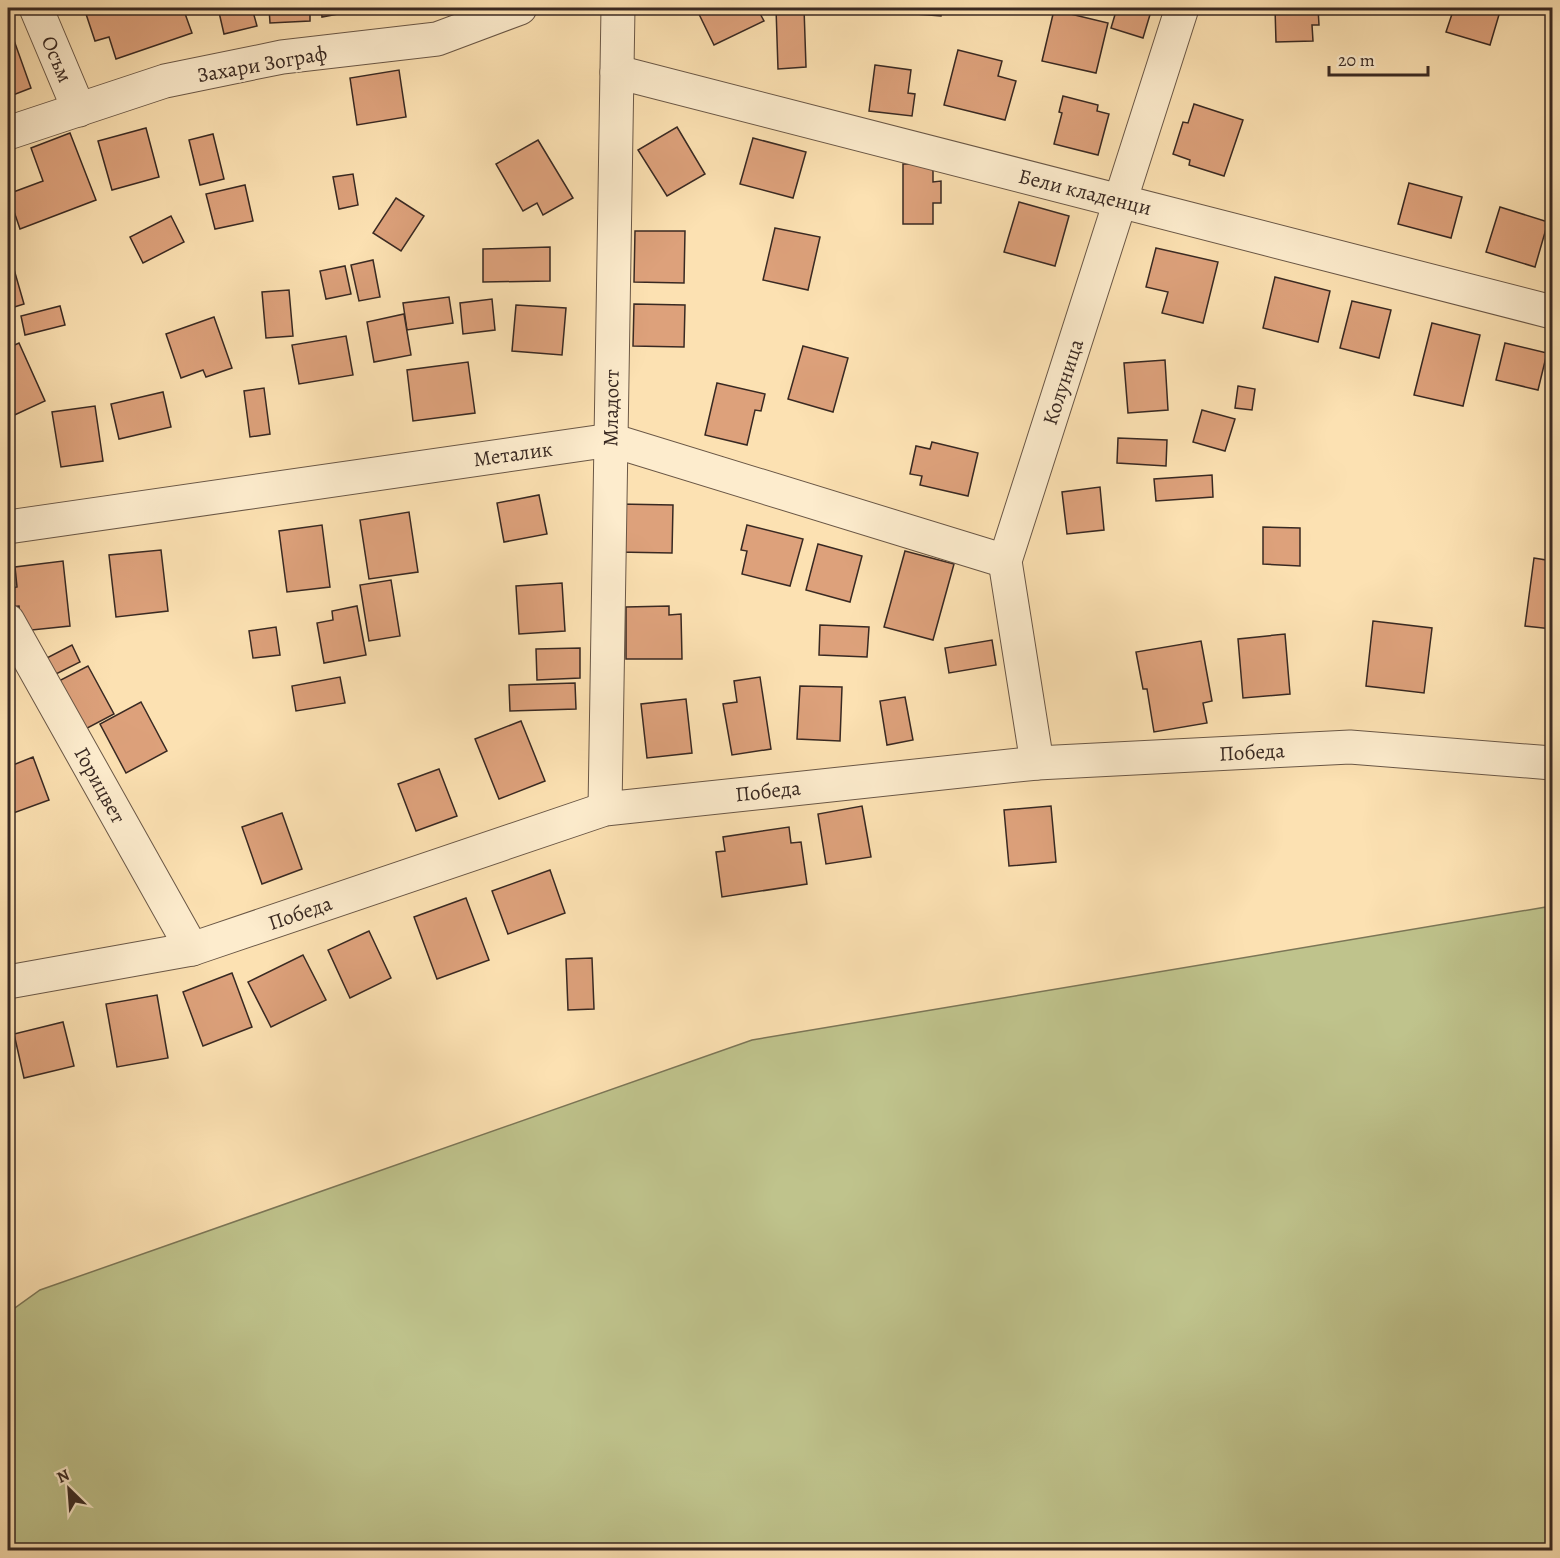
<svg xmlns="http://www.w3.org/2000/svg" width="1560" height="1558" font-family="Alegreya,serif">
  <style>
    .green { fill: #bfc38c; stroke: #7c7657; stroke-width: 1.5 }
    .building { fill: #dda17b; stroke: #392922; stroke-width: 1.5 }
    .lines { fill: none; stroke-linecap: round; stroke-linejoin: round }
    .minor-casing { stroke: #6a5746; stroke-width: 35 }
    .minor { stroke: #fdeccd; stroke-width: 33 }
    .labels { text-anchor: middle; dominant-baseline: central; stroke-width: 5; stroke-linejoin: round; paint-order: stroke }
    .street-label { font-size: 21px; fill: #392922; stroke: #fdeccd }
  </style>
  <rect width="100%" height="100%" fill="#fce1b2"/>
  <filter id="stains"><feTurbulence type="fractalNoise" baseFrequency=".00333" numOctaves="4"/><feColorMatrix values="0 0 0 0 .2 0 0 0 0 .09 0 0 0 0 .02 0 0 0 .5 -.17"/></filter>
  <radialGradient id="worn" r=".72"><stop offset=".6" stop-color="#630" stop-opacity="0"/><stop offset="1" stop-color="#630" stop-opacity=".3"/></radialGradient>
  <!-- green -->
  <polygon class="green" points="1552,906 1552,1550 8,1550 8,1313 40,1290 752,1040"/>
  <!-- building -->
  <g class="building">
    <polygon points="84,8 183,8 192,33 116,59 109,37 95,41"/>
    <polygon points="218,8 252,8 257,26 224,34"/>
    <polygon points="269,8 310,8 310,21 270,23"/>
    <polygon points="321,8 369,8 322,17"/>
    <polygon points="696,8 757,8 764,21 714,45"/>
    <polygon points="776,8 804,8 806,67 778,69"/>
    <polygon points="890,8 942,8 941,16 890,12"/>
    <polygon points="1054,8 1079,8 1077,16 1054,10"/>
    <polygon points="1117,8 1152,8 1143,38 1111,28"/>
    <polygon points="1275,8 1318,8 1319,25 1312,25 1313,41 1276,42"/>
    <polygon points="1454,8 1501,8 1490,45 1446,32"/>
    <polygon points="1054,10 1108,23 1096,73 1042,61"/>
    <polygon points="11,32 31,88 8,97 8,33"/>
    <polygon points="958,50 1002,61 998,76 1016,81 1005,120 944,105"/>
    <polygon points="875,65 911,70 908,93 915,94 912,116 869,111"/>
    <polygon points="399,70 406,117 357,125 350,78"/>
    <polygon points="1063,96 1098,105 1097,111 1109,114 1098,155 1054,144 1062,113 1059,112"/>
    <polygon points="1194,104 1243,120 1224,176 1189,165 1190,160 1173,154 1183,122 1188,123"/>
    <polygon points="677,127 705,174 667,196 638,150"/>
    <polygon points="146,128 159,177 112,190 98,141"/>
    <polygon points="70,133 96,200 20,229 8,194 43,181 31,148"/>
    <polygon points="213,134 224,179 200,185 189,140"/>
    <polygon points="753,138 806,152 793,198 740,184"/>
    <polygon points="538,140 573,198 543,215 537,203 523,211 496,164"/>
    <polygon points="903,164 933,164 933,182 941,181 941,203 933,203 933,224 903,224"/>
    <polygon points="353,174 358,205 339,209 333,177"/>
    <polygon points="1409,183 1462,197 1451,238 1398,224"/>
    <polygon points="245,185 253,221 215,229 206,194"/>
    <polygon points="396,198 424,216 401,251 373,233"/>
    <polygon points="1019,202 1069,216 1055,266 1004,252"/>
    <polygon points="1500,207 1548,222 1535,267 1486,252"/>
    <polygon points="171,216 184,242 143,263 130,237"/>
    <polygon points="775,228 820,237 808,290 763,280"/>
    <polygon points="635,231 685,231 684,283 634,282"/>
    <polygon points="550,247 550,281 483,282 483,249"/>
    <polygon points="1156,248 1218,262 1203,323 1162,313 1168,292 1146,287"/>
    <polygon points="9,252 24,304 8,309 8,253"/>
    <polygon points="373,260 380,297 359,301 351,265"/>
    <polygon points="345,266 351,294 326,299 320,271"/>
    <polygon points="1275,277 1330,291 1318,342 1263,328"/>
    <polygon points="289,290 293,336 266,338 262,292"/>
    <polygon points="449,297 453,323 407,330 403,303"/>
    <polygon points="492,299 495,330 463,334 460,303"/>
    <polygon points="1352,301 1391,310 1379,358 1340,348"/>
    <polygon points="634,304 685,305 684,347 633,346"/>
    <polygon points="516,305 566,308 562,355 512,351"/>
    <polygon points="60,306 65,325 25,335 21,316"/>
    <polygon points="404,314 411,355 374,362 367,322"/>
    <polygon points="214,317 232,368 206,377 203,370 181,378 166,334"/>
    <polygon points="1432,323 1480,335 1463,406 1414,395"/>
    <polygon points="346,336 353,375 299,384 292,345"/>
    <polygon points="19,343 45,401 8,418 8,348"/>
    <polygon points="1505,343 1547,353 1538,390 1496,380"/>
    <polygon points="803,346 848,358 833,412 788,399"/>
    <polygon points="1165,360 1168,410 1128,413 1124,363"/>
    <polygon points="468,362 475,413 413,421 407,370"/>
    <polygon points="717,383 765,394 761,411 755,410 747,445 705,435"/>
    <polygon points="1238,386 1255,389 1252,410 1235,408"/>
    <polygon points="264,388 270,434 250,437 244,391"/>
    <polygon points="163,392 171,427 119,439 111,404"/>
    <polygon points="95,406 103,461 61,467 52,412"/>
    <polygon points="1202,410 1235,419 1225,451 1193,442"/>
    <polygon points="1118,438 1167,440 1166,466 1117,463"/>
    <polygon points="932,442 978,453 968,496 920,485 922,476 910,474 916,446 930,449"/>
    <polygon points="8,464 14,495 8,496"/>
    <polygon points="1212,475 1213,497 1156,501 1154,479"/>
    <polygon points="1100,487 1104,530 1067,534 1062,492"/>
    <polygon points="539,495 547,534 504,542 497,503"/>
    <polygon points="618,504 673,505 672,553 617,552"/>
    <polygon points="409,512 418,572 369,579 360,520"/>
    <polygon points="322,525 330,587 287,592 279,531"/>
    <polygon points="747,525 803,539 790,586 742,574 747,551 741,550"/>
    <polygon points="1263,527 1300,528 1300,566 1263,564"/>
    <polygon points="818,544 862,556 850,602 806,590"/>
    <polygon points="161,550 168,611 116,617 109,555"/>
    <polygon points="905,551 954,564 933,640 884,627"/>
    <polygon points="1534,558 1552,561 1552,629 1525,626"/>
    <polygon points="63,561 70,626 22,631 19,606 8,607 8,589 17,587 15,567"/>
    <polygon points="391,580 400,636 369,641 360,585"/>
    <polygon points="562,583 565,631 519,634 516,586"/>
    <polygon points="357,606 366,655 324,663 317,623 333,620 332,611"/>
    <polygon points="669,606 669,615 681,614 682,659 626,659 626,607"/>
    <polygon points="1373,621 1432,628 1424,693 1366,686"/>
    <polygon points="820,625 869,627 867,657 819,655"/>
    <polygon points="276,627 280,655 253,658 249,631"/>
    <polygon points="1285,634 1290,694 1243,698 1238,639"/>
    <polygon points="992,640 996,665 949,673 945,648"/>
    <polygon points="1201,641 1212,701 1203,703 1207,723 1154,732 1147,689 1143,689 1136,652"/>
    <polygon points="72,645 80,662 48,678 39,662"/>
    <polygon points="580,648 580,678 537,680 536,649"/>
    <polygon points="88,666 114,714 76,734 51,685"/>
    <polygon points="340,677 345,703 296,711 292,686"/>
    <polygon points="760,677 771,749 732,755 723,704 737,702 734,681"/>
    <polygon points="575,683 576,709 510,711 509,685"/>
    <polygon points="800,686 842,687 840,741 797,739"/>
    <polygon points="905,697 913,740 887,745 880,701"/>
    <polygon points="686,699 692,753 647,758 641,704"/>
    <polygon points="141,702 167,751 126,773 100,724"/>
    <polygon points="521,721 545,781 499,799 475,739"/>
    <polygon points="33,757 49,800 8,815 8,767"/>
    <polygon points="439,769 457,816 416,831 398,784"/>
    <polygon points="862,806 871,857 826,864 818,814"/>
    <polygon points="1051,806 1056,862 1009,866 1004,810"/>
    <polygon points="282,813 302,869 262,884 242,827"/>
    <polygon points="789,827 791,843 801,842 807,884 722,897 716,852 725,851 723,837"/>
    <polygon points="550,870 565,913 508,934 492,891"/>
    <polygon points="466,898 489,960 437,979 414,917"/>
    <polygon points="369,931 391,978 350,998 328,950"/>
    <polygon points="303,955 326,1000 271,1027 248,982"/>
    <polygon points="592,958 594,1009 568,1010 566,959"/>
    <polygon points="232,973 252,1027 203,1046 183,992"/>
    <polygon points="157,995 168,1058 117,1067 106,1004"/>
    <polygon points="63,1022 74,1066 24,1078 14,1034"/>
  </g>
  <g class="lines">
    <!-- minor casing -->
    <g class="minor-casing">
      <g id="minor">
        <polyline points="36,8 79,110"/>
        <polyline points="617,72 1552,312"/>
        <polyline points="8,133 165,81 282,57 437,39 520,8"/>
        <polyline points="8,527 611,440 1005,561"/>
        <polyline points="8,621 192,949"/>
        <polyline points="1037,763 1005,561 1182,8"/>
        <polyline points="605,809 618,8"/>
        <polyline points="8,982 192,949 605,809 1037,763 1350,747 1552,763"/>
      </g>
    </g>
    <!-- minor -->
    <use href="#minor" class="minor"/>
  </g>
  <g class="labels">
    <!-- street labels -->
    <g class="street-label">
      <text transform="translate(57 59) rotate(67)">Осъм</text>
      <text transform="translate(262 64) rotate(-10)">Захари Зограф</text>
      <text transform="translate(1085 192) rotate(14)">Бели кладенци</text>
      <text transform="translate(1063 382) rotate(-72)">Колуница</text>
      <text transform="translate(611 408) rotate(-89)">Младост</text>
      <text transform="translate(513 454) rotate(-8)">Металик</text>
      <text transform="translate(1252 752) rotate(-3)">Победа</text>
      <text transform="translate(100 785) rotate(61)">Горицвет</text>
      <text transform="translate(768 791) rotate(-6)">Победа</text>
      <text transform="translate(300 913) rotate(-19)">Победа</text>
    </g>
  </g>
  <!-- margin -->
  <rect width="1560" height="1558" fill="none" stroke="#fce1b2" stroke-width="30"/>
  <rect x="9" y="9" width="1542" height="1540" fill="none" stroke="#392922" stroke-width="3"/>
  <rect x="15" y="15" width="1530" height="1528" fill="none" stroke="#392922" stroke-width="1.5"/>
  <!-- north arrow -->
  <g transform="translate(69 1489) rotate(335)" stroke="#fdeccd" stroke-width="4.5" paint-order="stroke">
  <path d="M0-4.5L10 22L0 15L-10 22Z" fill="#392922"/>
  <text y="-9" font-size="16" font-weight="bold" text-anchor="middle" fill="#392922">N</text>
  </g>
  <!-- scale -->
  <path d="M1329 66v9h99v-9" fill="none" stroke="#392922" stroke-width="3"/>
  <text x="1338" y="66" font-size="18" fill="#392922" stroke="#fdeccd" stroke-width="4.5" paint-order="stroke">20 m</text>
  <rect width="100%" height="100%" filter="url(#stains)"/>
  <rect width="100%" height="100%" fill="url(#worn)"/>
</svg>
